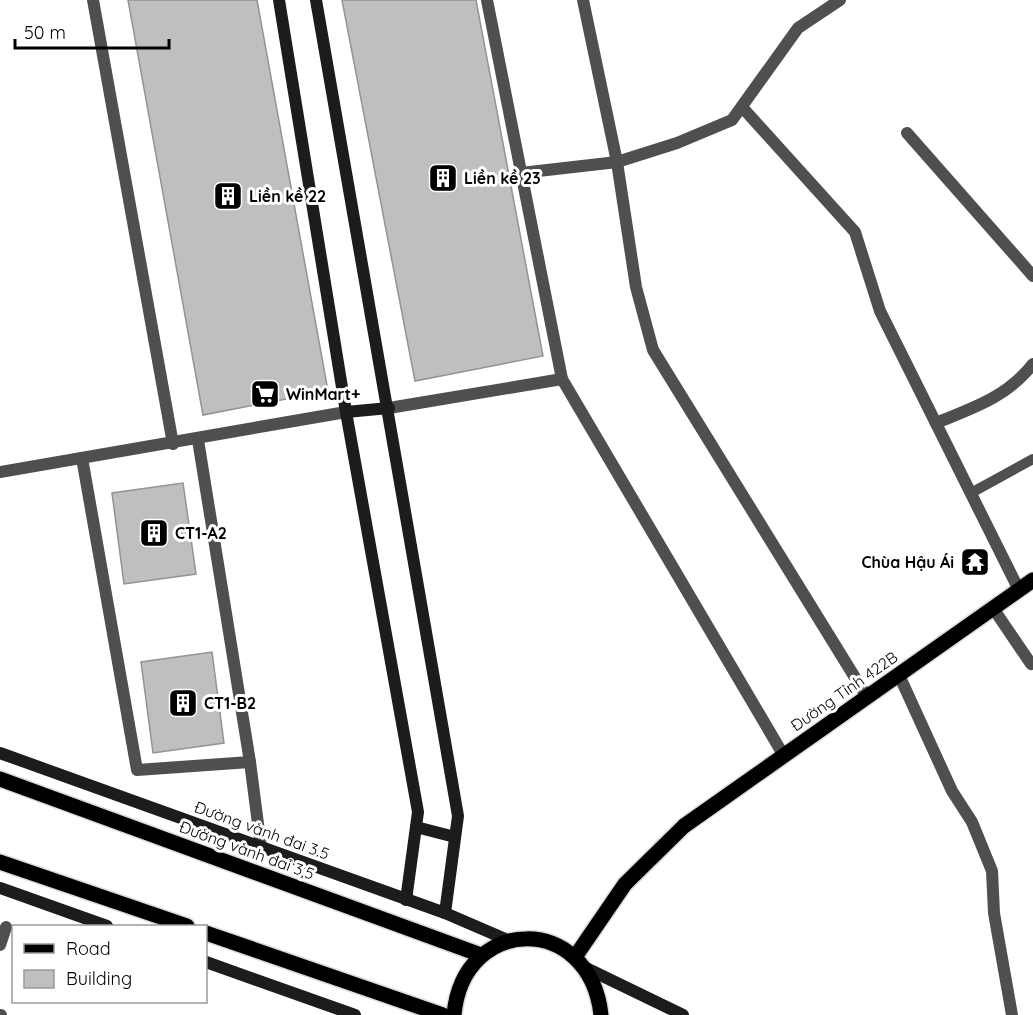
<svg xmlns="http://www.w3.org/2000/svg" width="1033" height="1015" font-family="Quicksand,sans-serif">
  <style>
    .building { fill: #bfbfbf; stroke: #939393; stroke-width: 1.5 }
    .lines { fill: none; stroke-linecap: round; stroke-linejoin: round }
    .primary-casing { stroke: #dbdbdb; stroke-width: 18 }
    .lane { stroke: #4f4f4f; stroke-width: 10 }
    .street { stroke: #4f4f4f; stroke-width: 12 }
    .secondary { stroke: #1c1c1c; stroke-width: 12 }
    .primary { stroke: #000; stroke-width: 15 }
    .labels { text-anchor: middle; dominant-baseline: central; stroke-width: 6; stroke-linejoin: round; paint-order: stroke }
    .poi-label { font-size: 16px; font-weight: bold; fill: #000; stroke: #fff; text-anchor: start }
    .street-label { font-size: 16px; fill: #000; stroke: #fff }
  </style>
  <rect width="100%" height="100%" fill="#fff"/>
  <!-- building -->
  <g class="building">
    <polygon points="128,0 257,0 328,391 203,415"/>
    <polygon points="342,0 476,0 543,356 415,381"/>
    <polygon points="183,483 196,574 124,584 112,493"/>
    <polygon points="212,652 224,743 153,753 141,662"/>
  </g>
  <g class="lines">
    <!-- primary casing -->
    <g class="primary-casing">
      <g id="primary">
        <polyline points="0,779 481,955"/>
        <polyline points="0,862 187,926"/>
        <polyline points="206,933 443,1015"/>
        <polyline points="575,957 625,884 684,826 1033,580"/>
        <path d="M454 1015C463 914 590 913 601 1015"/>
      </g>
    </g>
    <!-- lane -->
    <polyline class="lane" points="971,493 1033,459"/>
    <!-- street -->
    <g class="street">
      <polyline points="93,0 173,444"/>
      <polyline points="487,0 562,379 784,756"/>
      <polyline points="583,0 617,162 636,287 653,350 867,697"/>
      <polyline points="742,107 855,232 880,311 1019,590"/>
      <polyline points="907,133 1033,276"/>
      <polyline points="521,173 617,162 677,143 732,120 798,28 840,0"/>
      <polyline points="389,408 562,379"/>
      <path d="M936 423C973 408 1007 397 1033 364"/>
      <polyline points="198,440 250,762 261,847"/>
      <polyline points="82,458 137,770 250,762"/>
      <polyline points="0,472 346,412"/>
      <polyline points="993,608 1031,664 1033,663"/>
      <polyline points="899,675 952,791 972,822 992,871 994,913 1012,1015"/>
      <polyline points="0,945 6,927"/>
      <polyline points="0,1015 1,1015"/>
    </g>
    <!-- secondary -->
    <g class="secondary">
      <polyline points="279,0 346,412 418,812 406,900"/>
      <polyline points="316,0 458,816 445,913"/>
      <polyline points="346,412 389,408"/>
      <polyline points="0,753 445,913 510,941"/>
      <polyline points="416,827 455,837"/>
      <polyline points="0,888 107,926"/>
      <polyline points="206,962 355,1015"/>
      <polyline points="586,968 683,1015"/>
    </g>
    <!-- primary -->
    <use href="#primary" class="primary"/>
  </g>
  <!-- icons -->
  <defs>
    <g id="building-square" transform="scale(1.5)"><rect x="-9" y="-9" width="18" height="18" rx="4" fill="#000" stroke="#fff"/><path d="M-4-6H4V6H1V3H-1V6H-4ZM-2.5-4.3h1.7v1.8h-1.7ZM.8-4.3h1.7v1.8H.8ZM-2.5-1h1.7V.8h-1.7ZM.8-1h1.7V.8H.8Z" fill="#fff"/></g>
    <g id="supermarket-square" transform="scale(1.5)"><rect x="-9" y="-9" width="18" height="18" rx="4" fill="#000" stroke="#fff"/><path d="M-6-5.5h2.5l.6 2H6L4.5 2H-2.5L-4.4-4H-6ZM-1.5 3.2a1.3 1.3 0 1 0 .1 0ZM3 3.2a1.3 1.3 0 1 0 .1 0Z" fill="#fff"/></g>
    <g id="temple-square" transform="scale(1.5)"><rect x="-9" y="-9" width="18" height="18" rx="4" fill="#000" stroke="#fff"/><path d="M0-6L5-2H3V0L6.5 2.5H4V6H1.5V3h-3V6H-4V2.5H-6.5L-3 0V-2H-5Z" fill="#fff"/></g>
  </defs>
  <g fill-rule="evenodd">
    <use href="#building-square" x="443" y="178"/>
    <use href="#building-square" x="228" y="196"/>
    <use href="#supermarket-square" x="265" y="394"/>
    <use href="#building-square" x="154" y="533"/>
    <use href="#temple-square" x="975" y="562"/>
    <use href="#building-square" x="183" y="703"/>
  </g>
  <g class="labels">
    <!-- poi labels -->
    <g class="poi-label">
      <text x="464" y="178">Liền kề 23</text>
      <text x="249" y="196">Liền kề 22</text>
      <text x="286" y="394">WinMart+</text>
      <text x="175" y="533">CT1-A2</text>
      <text x="954" y="562" text-anchor="end">Chùa Hậu Ái</text>
      <text x="204" y="703">CT1-B2</text>
    </g>
    <!-- street labels -->
    <g class="street-label">
      <text transform="translate(844 691) rotate(-35)">Đường Tỉnh 422B</text>
      <text transform="translate(262 830) rotate(20)">Đường vành đai 3.5</text>
      <text transform="translate(247 850) rotate(20)">Đường vành đai 3,5</text>
    </g>
  </g>
  <!-- legend -->
  <rect x="12" y="925" width="195" height="78" fill="#ffffff" stroke="#999999" stroke-width="1.5"/>
  <rect x="24" y="944" width="30" height="9" fill="#000000" stroke="#999999" stroke-width="1.5"/>
  <text x="66" y="955" font-size="18" fill="#000000">Road</text>
  <rect x="24" y="970" width="30" height="18" fill="#bfbfbf" stroke="#999999" stroke-width="1.5"/>
  <text x="66" y="985" font-size="18" fill="#000000">Building</text>
  <!-- scale -->
  <path d="M15 39v9h154v-9" fill="none" stroke="#000000" stroke-width="3"/>
  <text x="24" y="39" font-size="18" fill="#000000" stroke="#ffffff" stroke-width="4.5" paint-order="stroke">50 m</text>
</svg>
